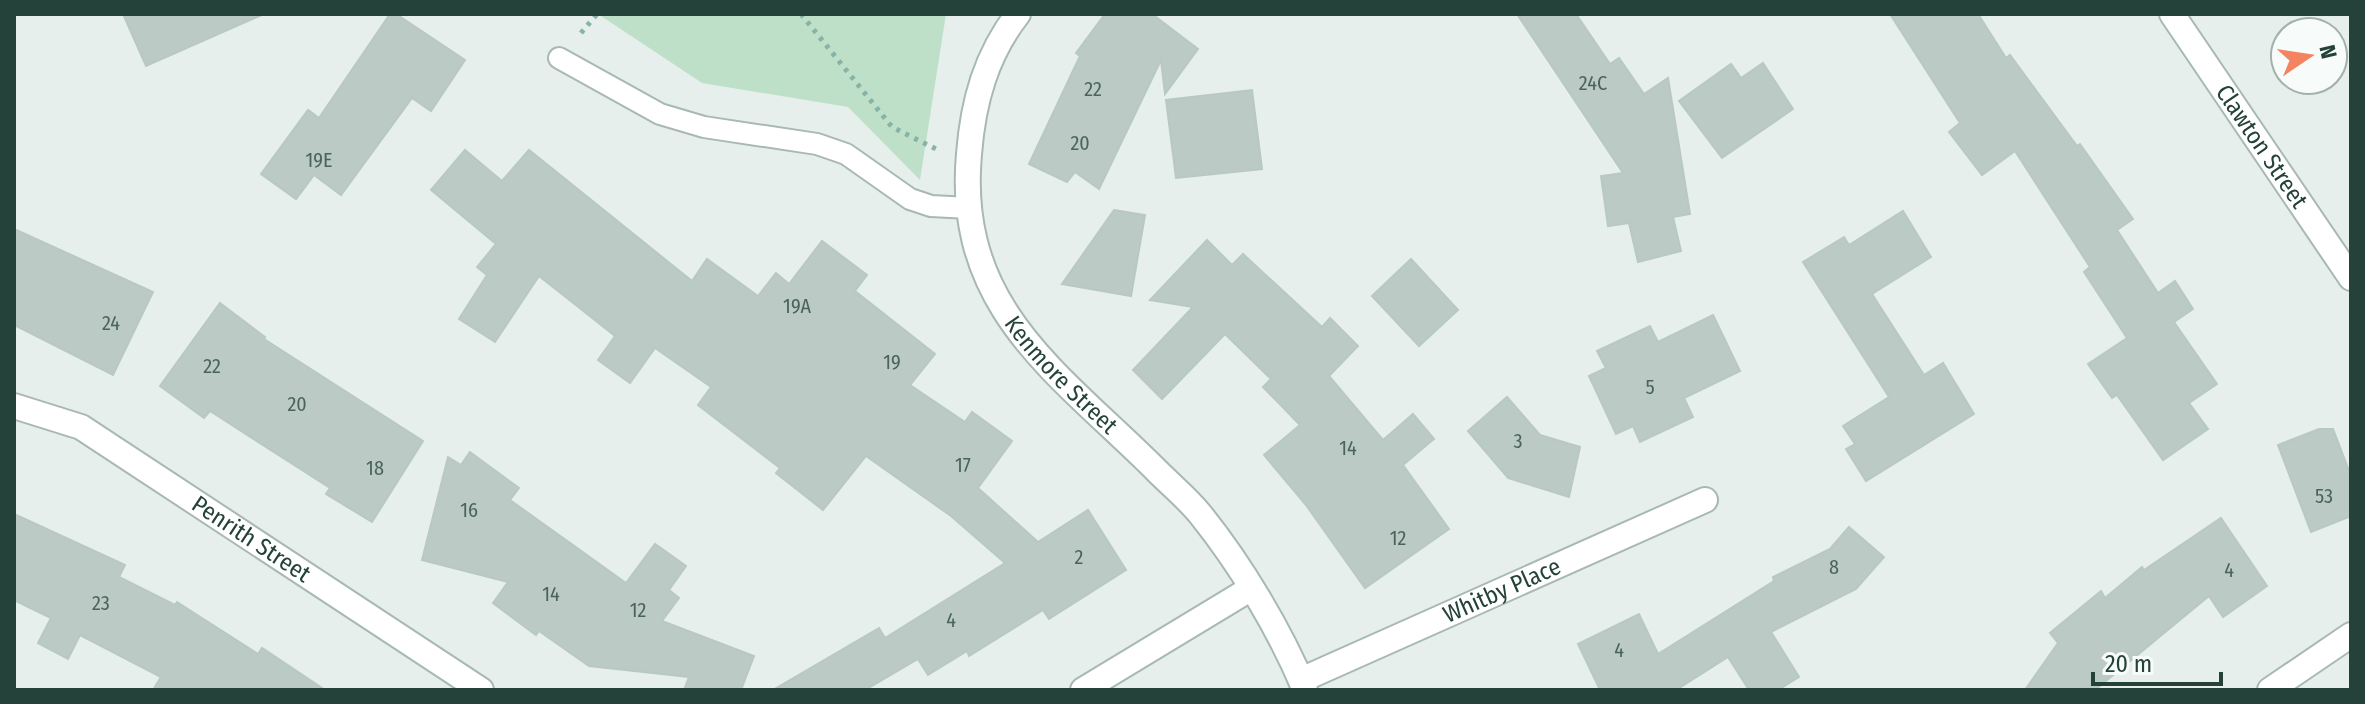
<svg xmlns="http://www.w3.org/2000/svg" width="2365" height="704" font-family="'Fira Sans Condensed',sans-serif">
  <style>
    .green { fill: #bfe0c8 }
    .building { fill: #bbcac4; stroke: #b8c9c2; stroke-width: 2 }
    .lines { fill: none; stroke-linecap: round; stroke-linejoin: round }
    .lane-casing { stroke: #a8b8b2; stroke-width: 24 }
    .street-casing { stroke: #a8b8b2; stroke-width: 28 }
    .path { stroke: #86b3a5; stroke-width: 5; stroke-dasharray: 4 6; stroke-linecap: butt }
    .lane { stroke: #fff; stroke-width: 20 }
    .street { stroke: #fff; stroke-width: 24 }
    .labels { text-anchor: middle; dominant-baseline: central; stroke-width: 7; stroke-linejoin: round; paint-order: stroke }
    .number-label { font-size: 20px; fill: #4a645c }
    .street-label { font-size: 24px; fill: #24423a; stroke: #f7fbf9 }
  </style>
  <rect width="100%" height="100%" fill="#e6efeb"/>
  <!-- green -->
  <polygon class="green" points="598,14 946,14 920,180 848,107 702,83"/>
  <!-- building -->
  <g class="building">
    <polygon points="123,14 264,14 146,66"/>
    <polygon points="390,14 396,14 465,60 431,111 412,98 341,195 314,175 296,199 261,174 308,110 319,118"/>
    <polygon points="1105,14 1152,14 1198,49 1165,94 1161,60 1099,189 1075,172 1067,182 1029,164 1080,56 1076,53"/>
    <polygon points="1517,14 1576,14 1610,64 1619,58 1644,94 1668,78 1690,214 1673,217 1681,251 1638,262 1629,223 1608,226 1601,176 1623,173"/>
    <polygon points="1890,14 1978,14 2006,58 2010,55 2077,146 2080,144 2133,219 2117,230 2158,293 2175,281 2193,309 2174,322 2217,384 2189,403 2208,429 2163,460 2117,395 2112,398 2088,364 2127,338 2084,272 2090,267 2015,151 1982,175 1949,132 1960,123"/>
    <polygon points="1763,63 1793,109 1722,158 1679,101 1731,64 1741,78"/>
    <polygon points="1252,90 1262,169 1176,178 1166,100"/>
    <polygon points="465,150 502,181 529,150 692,281 707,259 758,296 776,273 789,284 822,241 867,275 855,291 935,354 910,385 965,422 972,412 1012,441 978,488 1038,542 1088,510 1126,570 1049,619 1043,610 969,656 967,651 928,675 918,659 865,690 773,690 879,628 885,638 1005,563 951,516 866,456 823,510 776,473 780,468 698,405 711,387 655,348 630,383 598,360 615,336 539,276 495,342 459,319 487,275 477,267 496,244 431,190"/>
    <polygon points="1114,210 1145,215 1131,296 1062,284"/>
    <polygon points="1903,211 1931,257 1872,294 1924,375 1943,363 1974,414 1866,481 1846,449 1855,444 1843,426 1889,397 1803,262 1844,237 1849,245"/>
    <polygon points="14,229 153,292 113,375 14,325"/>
    <polygon points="1207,240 1232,265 1243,254 1322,327 1330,318 1358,346 1329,376 1383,440 1413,414 1434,439 1403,465 1449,529 1365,588 1306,505 1264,455 1300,425 1263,387 1271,379 1225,334 1162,399 1133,370 1193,307 1150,300"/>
    <polygon points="1411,259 1458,310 1419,346 1372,296"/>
    <polygon points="220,303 265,337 264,339 423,441 372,522 326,494 330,488 210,411 204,418 160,386"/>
    <polygon points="1713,315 1740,371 1684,398 1693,417 1640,442 1633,426 1616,434 1589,376 1606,368 1597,351 1650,326 1658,342"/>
    <polygon points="1507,397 1540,435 1580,447 1569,497 1508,478 1468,431"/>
    <polygon points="2319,429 2333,429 2351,476 2351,516 2311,532 2278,445"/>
    <polygon points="470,452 519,488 510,500 626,583 655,544 686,566 669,590 679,598 662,621 754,656 741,690 684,690 689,677 589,666 539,631 536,635 493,603 508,582 422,560 448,457 461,465"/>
    <polygon points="14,514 125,565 119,577 175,605 177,602 258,654 262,648 325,690 153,690 161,677 80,635 68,659 38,643 51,618 14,600"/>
    <polygon points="2221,518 2267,586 2223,617 2209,596 2095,690 2025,690 2058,643 2050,633 2101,591 2105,598 2142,567 2144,570"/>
    <polygon points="1849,527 1884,557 1856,589 1771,632 1799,677 1778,690 1749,690 1728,657 1676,690 1600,690 1578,644 1639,614 1658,654 1774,581 1773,577 1830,549"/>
  </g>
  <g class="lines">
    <!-- lane casing -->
    <g class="lane-casing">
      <polyline id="lane" points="559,58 660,114 704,127 817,144 846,154 910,199 931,206 969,208"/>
    </g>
    <!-- street casing -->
    <g class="street-casing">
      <g id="street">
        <path id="s1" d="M1018 14C986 55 973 102 969 154 955 309 1059 373 1157 471 1171 485 1187 498 1200 514 1241 565 1280 630 1305 690"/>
        <path id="s2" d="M2172 14 2351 278"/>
        <path id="s3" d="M14 406 81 427 481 690"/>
        <path id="s4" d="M1301 680 1705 500"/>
        <polyline points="1083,690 1250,589"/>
        <polyline points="2270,690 2351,635"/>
      </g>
    </g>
    <!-- path -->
    <g class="path">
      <polyline points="801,14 892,127 938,150"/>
      <polyline points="581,33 597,14"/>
    </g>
    <!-- lane -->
    <use href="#lane" class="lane"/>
    <!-- street -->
    <use href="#street" class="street"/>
  </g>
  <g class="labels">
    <!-- number labels -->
    <g class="number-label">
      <text x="1593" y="83">24C</text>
      <text x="1093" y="89">22</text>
      <text x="1080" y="143">20</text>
      <text x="319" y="160">19E</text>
      <text x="797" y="306">19A</text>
      <text x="111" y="323">24</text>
      <text x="892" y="362">19</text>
      <text x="212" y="366">22</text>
      <text x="1650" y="387">5</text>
      <text x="297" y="404">20</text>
      <text x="1518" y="441">3</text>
      <text x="1348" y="448">14</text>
      <text x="963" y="465">17</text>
      <text x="375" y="468">18</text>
      <text x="2324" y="496">53</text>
      <text x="469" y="510">16</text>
      <text x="1398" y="538">12</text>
      <text x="1079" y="557">2</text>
      <text x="1834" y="567">8</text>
      <text x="2229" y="570">4</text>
      <text x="551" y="594">14</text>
      <text x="101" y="603">23</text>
      <text x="638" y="610">12</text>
      <text x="951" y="620">4</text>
      <text x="1619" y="650">4</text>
    </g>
    <!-- street labels -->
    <g class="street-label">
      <text stroke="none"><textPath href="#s2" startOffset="160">Clawton Street</textPath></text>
      <text stroke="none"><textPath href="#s1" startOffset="400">Kenmore Street</textPath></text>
      <text stroke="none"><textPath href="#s3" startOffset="274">Penrith Street</textPath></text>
      <text stroke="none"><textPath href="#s4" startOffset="220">Whitby Place</textPath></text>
    </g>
  </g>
  <!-- border -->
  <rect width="2365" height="704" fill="none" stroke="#24423a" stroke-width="32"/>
  <!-- north arrow -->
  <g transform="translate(2309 56) rotate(77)"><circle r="38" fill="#f7fbf9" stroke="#a3b1ad" stroke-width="2"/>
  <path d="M0-6L14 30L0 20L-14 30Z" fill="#f4845f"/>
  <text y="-12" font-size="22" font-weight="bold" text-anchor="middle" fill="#24423a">N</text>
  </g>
  <!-- scale -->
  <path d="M2093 672v12h128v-12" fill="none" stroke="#24423a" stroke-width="4"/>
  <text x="2105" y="672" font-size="24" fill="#24423a" stroke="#f7fbf9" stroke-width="6" paint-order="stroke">20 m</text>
</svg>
